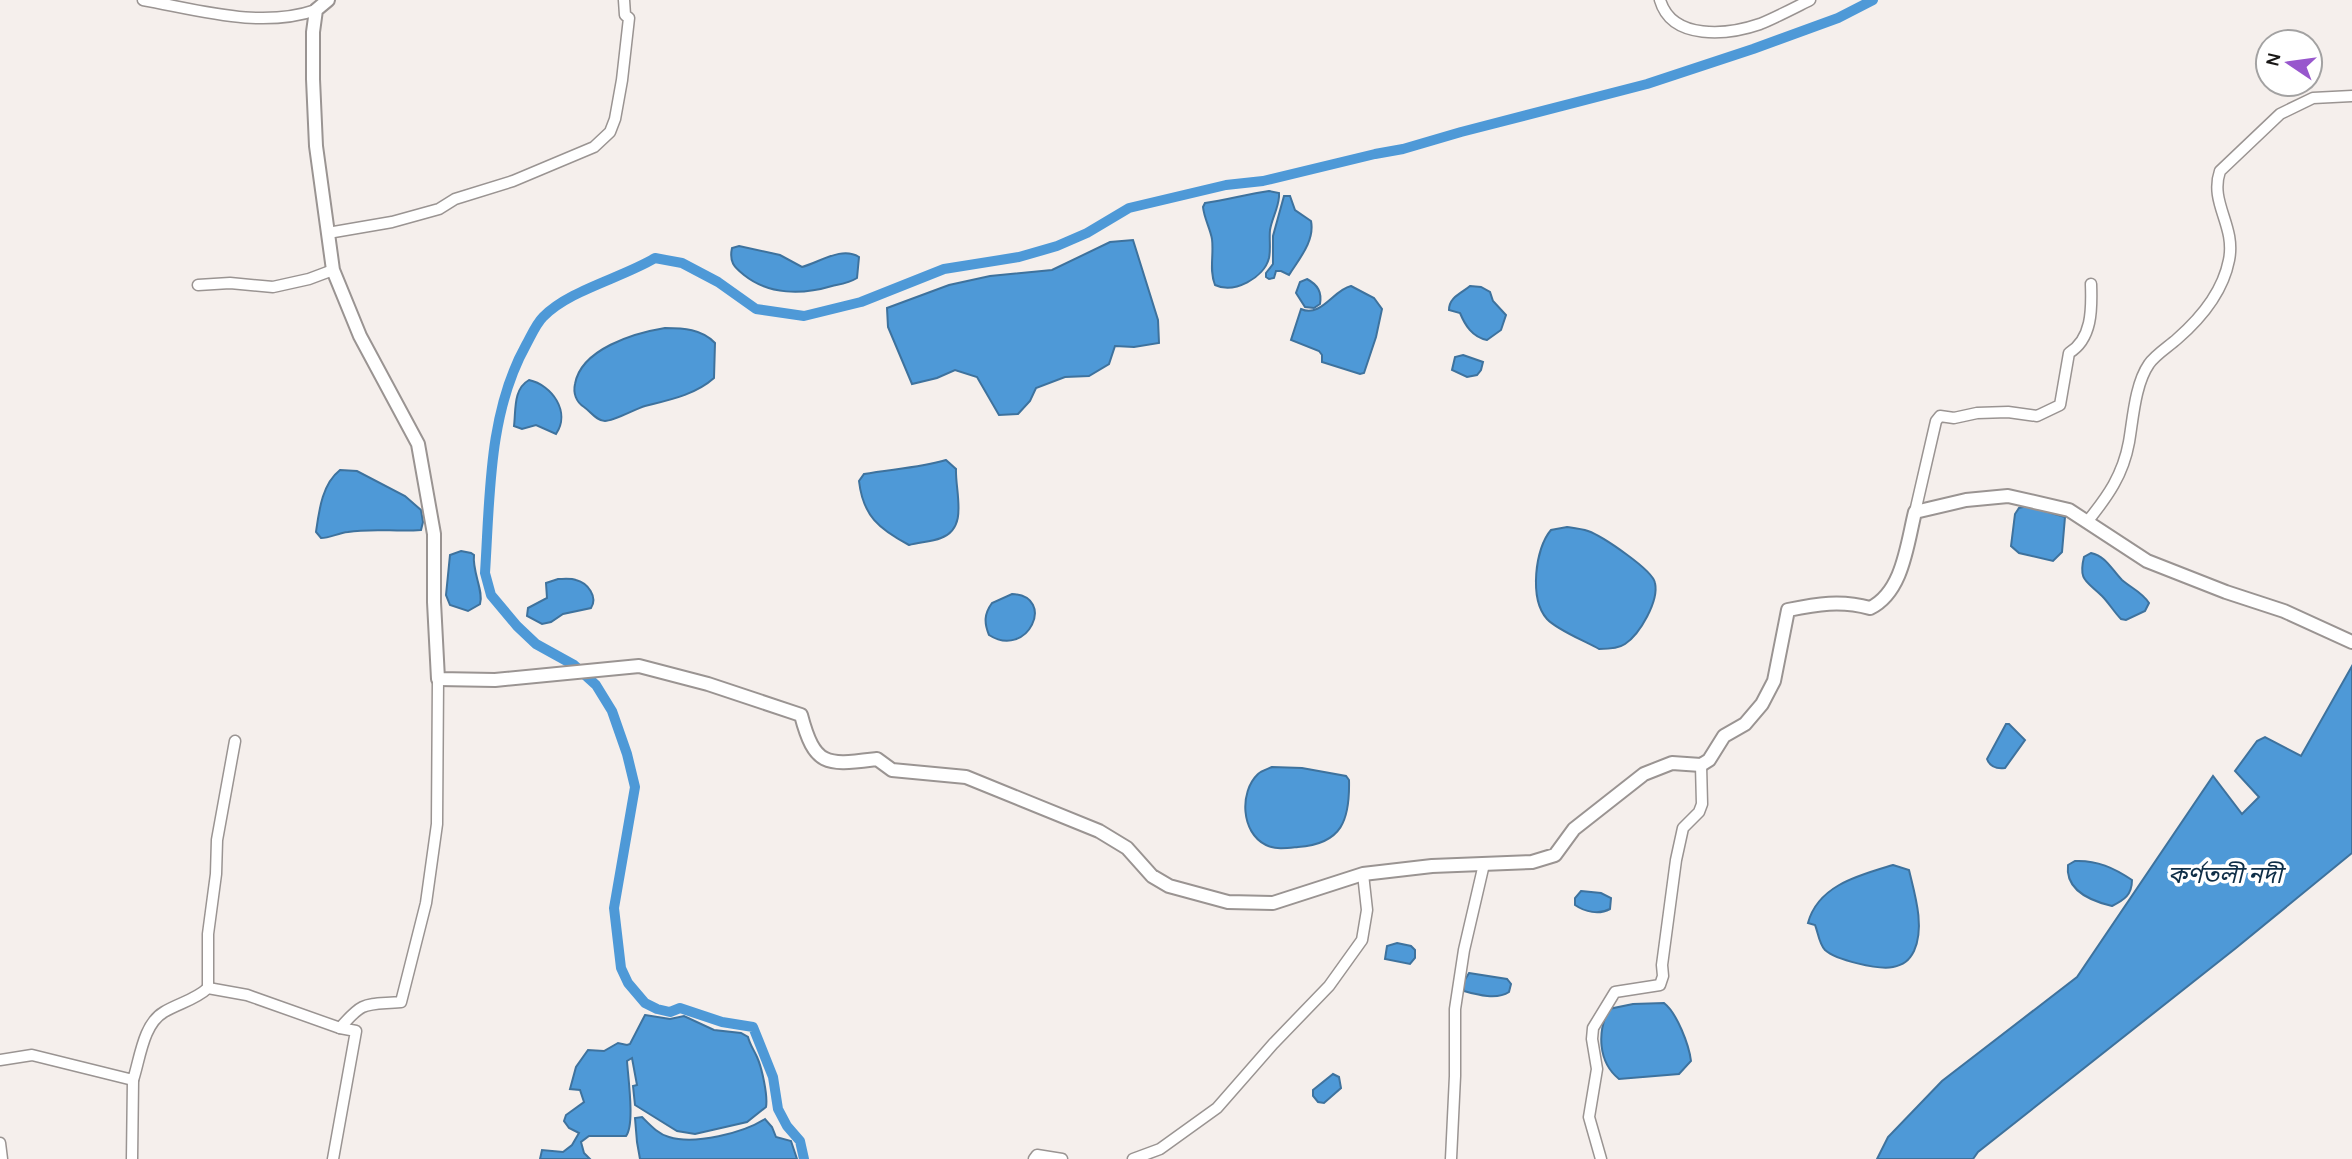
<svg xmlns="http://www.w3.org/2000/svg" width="2352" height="1159" font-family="Karla,'Noto Sans Bengali',sans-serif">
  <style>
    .water { fill: #4e99d7; stroke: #3e729d; stroke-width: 2 }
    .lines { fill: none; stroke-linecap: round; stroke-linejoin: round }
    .canal { stroke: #4e99d7; stroke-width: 10 }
    .minor-casing { stroke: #9a9492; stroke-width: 13 }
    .tertiary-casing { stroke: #9a9492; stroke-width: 16 }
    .minor { stroke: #fff; stroke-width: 10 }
    .tertiary { stroke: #fff; stroke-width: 12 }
    .labels { text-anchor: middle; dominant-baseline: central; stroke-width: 7; stroke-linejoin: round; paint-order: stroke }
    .water-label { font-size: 24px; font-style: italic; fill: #0e2e47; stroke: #fff }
  </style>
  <rect width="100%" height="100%" fill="#f5efec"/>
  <!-- water -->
  <g class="water">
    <path d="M1269 191 1279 193V197C1278 209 1272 218 1270 230 1269 239 1271 249 1269 258 1264 278 1234 294 1215 285 1209 270 1214 255 1212 239 1210 228 1204 218 1203 207L1205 203C1227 200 1247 194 1269 191Z"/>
    <path d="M1284 196H1290L1295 210 1311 221C1315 241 1299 259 1289 275L1281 271H1276L1274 278 1269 279 1266 277V273L1273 264V236Z"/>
    <polygon points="1133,240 1158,320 1159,343 1134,347 1115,346 1109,364 1089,376 1065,377 1036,388 1030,401 1018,414 999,415 977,377 955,370 937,378 912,384 888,327 887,308 949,285 990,276 1052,270 1110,242"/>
    <path d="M739 246 780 255 802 267C820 262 842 246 859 257L857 278C849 283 841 284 832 286 802 295 769 295 744 275 734 267 729 262 732 248Z"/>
    <path d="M1307 279C1318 285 1322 292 1320 304L1314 308 1305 307 1296 293 1300 282Z"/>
    <path d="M1351 286 1374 298 1382 309 1376 337 1364 373 1360 374 1322 362V355L1319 351 1291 340 1301 309C1321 318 1333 290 1351 286Z"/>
    <path d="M1470 286 1481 287 1490 292 1493 301 1506 315 1501 330 1487 340C1472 337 1465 325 1460 313L1449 310C1449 297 1462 293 1470 286Z"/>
    <path d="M665 328C683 328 702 329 715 343L714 378C695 395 669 400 645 406 635 409 614 421 605 421 597 421 591 412 584 407 576 402 573 393 575 384 581 349 634 333 665 328Z"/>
    <polygon points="1463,355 1483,362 1481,370 1477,375 1467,377 1452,370 1455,357"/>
    <path d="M529 380C552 385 571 412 556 434L536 425 522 429 514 426C516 410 513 389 529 380Z"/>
    <path d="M946 460 956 469C955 492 969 528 941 538 931 542 919 542 909 545 879 529 863 516 859 481L864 474C892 469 919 468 946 460Z"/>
    <path d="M340 470 357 471 405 496 421 510 423 522 421 530C397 532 372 528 348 532 338 533 330 538 321 538L316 532C319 511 322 484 340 470Z"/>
    <polygon points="2027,506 2065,517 2062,552 2053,561 2019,553 2011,546 2015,514 2019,508"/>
    <path d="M1567 527C1574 528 1582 529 1588 531 1602 536 1653 570 1655 583 1659 601 1640 634 1625 644 1618 649 1607 649 1599 649 1585 641 1557 630 1547 619 1529 599 1535 548 1551 530Z"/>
    <path d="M461 551 471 553 474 555C472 572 484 591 480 604L468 611 450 605 446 595 450 555Z"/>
    <path d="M2091 553C2106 556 2112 570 2122 580 2131 588 2142 592 2149 603L2145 611 2126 620 2121 619C2114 612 2109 603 2102 596 2087 581 2078 581 2084 557Z"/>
    <path d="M558 579C563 579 571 578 576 580 588 583 598 597 591 608L563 614 551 622 542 624 527 616 528 608 547 598 546 583Z"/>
    <path d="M1012 594C1057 596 1028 660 989 635 984 623 984 614 992 603Z"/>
    <polygon points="2352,666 2352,853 2236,948 1978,1152 1973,1159 1877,1159 1888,1137 1942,1081 2077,977 2213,776 2242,814 2259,797 2235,771 2257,741 2265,737 2301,756"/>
    <path d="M2006 724H2009L2025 740 2005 768C1997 769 1990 767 1987 759Z"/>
    <path d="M1272 767 1302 768 1346 776 1349 780C1350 820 1342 844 1298 847 1288 848 1276 850 1266 845 1241 833 1239 792 1258 774 1261 771 1268 769 1272 767Z"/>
    <path d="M2075 861C2097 860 2114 868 2132 880 2132 895 2124 900 2112 906 2091 901 2065 890 2068 865Z"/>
    <path d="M1893 865 1909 870C1915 895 1925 927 1914 951 1909 961 1903 965 1893 967 1878 970 1836 960 1825 950 1819 944 1818 932 1815 925L1808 923C1818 885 1860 875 1893 865Z"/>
    <path d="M1581 891 1601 893 1611 898 1610 909C1599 915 1585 912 1575 905V898Z"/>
    <polygon points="1397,943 1411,946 1415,950 1415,958 1410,964 1385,959 1387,946"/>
    <path d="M1469 973 1507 979 1511 984 1509 992C1497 1000 1478 995 1464 991L1463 983Z"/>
    <path d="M1664 1003C1677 1013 1689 1045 1691 1061L1679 1074 1619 1079C1598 1062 1597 1032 1609 1009L1633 1004Z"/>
    <path d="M645 1015 670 1019 684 1016 714 1030 741 1033 748 1037C750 1045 754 1050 757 1057 762 1068 768 1096 766 1107L747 1122 695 1134 677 1131 635 1105 633 1086 637 1085 632 1058 627 1061C628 1077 635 1125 626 1136H589L581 1142 584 1153 590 1159H540L542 1150 563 1152 572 1145 579 1133 569 1128 564 1121 566 1115 584 1102 580 1090 570 1089 576 1067 588 1050 604 1051 618 1043 627 1045 630 1044Z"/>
    <polygon points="1333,1074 1339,1077 1341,1088 1324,1103 1318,1102 1313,1096 1313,1090"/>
    <path d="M642 1117C650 1125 658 1134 669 1137 695 1145 743 1133 765 1119L772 1127 776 1137 791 1141 797 1159H640L637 1142 635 1118Z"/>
  </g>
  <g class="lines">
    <!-- canal -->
    <path class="canal" d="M804 1159 800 1141 787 1126 778 1109 773 1077 753 1027 722 1022 680 1008 670 1012 657 1009 645 1003 628 983 621 968 614 908 635 787 627 754 612 711 596 685 574 665 536 644 517 626 491 595 485 573C490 497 488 413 526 345 531 336 536 324 543 317 569 290 622 278 655 258L682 263 718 282 756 309 804 316 861 302 944 269 1019 257 1057 246 1087 233 1129 208 1226 185 1263 181 1375 154 1403 149 1461 132 1647 84 1753 49 1838 18 1873 0"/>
    <!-- minor casing -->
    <g class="minor-casing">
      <g id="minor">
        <path d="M143 0C199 10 261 29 316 10"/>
        <path d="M1660 0C1672 41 1728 35 1760 24 1777 17 1794 8 1810 0"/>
        <polyline points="328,233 392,222 439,209 455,199 513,181 594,147 610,132 615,119 622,80 629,18 625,15 624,0"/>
        <polyline points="198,285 230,283 273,287 309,279 333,270"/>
        <path d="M1915 512 1936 421 1940 416 1954 418 1977 413 2008 412 2037 416 2060 405 2069 353C2092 339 2092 310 2091 284"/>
        <path d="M2087 522C2108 496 2123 475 2129 442 2133 419 2135 384 2149 364 2155 355 2168 347 2177 339 2200 319 2223 291 2229 260 2236 225 2209 203 2220 171L2280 114 2313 98 2352 96"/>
        <polyline points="208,988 208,934 216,874 217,840 235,741"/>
        <path d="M0 1060 32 1055 133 1080C140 1059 143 1024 164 1012 179 1003 195 1000 208 988L247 995 340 1028"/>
        <polyline points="0,1143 2,1159"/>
        <polyline points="132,1159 133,1080"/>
        <path d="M333 1159 356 1031 340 1028C364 1000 365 1005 401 1002L426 903 437 824 438 679"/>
        <polyline points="1034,1159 1037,1155 1062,1159"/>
        <polyline points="1133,1159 1160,1149 1217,1108 1273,1044 1329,986 1362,940 1367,910 1363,874"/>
        <polyline points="1451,1159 1455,1076 1455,1009 1464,950 1484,864"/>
        <polyline points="1601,1159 1589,1117 1597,1069 1592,1039 1593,1028 1615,992 1660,985 1663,976 1662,965 1676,860 1683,828 1699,812 1702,804 1701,765"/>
      </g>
    </g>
    <!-- tertiary casing -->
    <g class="tertiary-casing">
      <path id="tertiary" d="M328 0 316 10 313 32V79L316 146 333 270 360 336 418 444 434 534V602L438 679 495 680 639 666 708 684 801 715C815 768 827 765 877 759L892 770 966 777 1099 831 1127 848 1152 876 1169 886 1228 902 1273 903 1363 874 1432 866 1532 862 1555 855 1574 829 1644 774 1672 763 1701 765 1709 760 1724 736 1745 724 1762 704 1774 681 1788 610C1817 604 1841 600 1870 608 1903 592 1907 544 1915 512L1966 500 2008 496 2069 510 2147 561 2226 592 2284 611 2352 642"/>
    </g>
    <!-- minor -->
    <use href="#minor" class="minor"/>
    <!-- tertiary -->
    <use href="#tertiary" class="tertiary"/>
  </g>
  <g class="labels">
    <!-- water labels -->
    <g class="water-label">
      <text x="2225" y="875">কর্ণতলী নদী</text>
    </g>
  </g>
  <!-- north arrow -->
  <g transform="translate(2289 63) rotate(283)"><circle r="33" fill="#ffffff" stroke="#a3a2a2" stroke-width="2"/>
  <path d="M0-5L12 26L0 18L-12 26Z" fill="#9857cd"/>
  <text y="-10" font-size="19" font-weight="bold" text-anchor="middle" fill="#191716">N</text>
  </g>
</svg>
